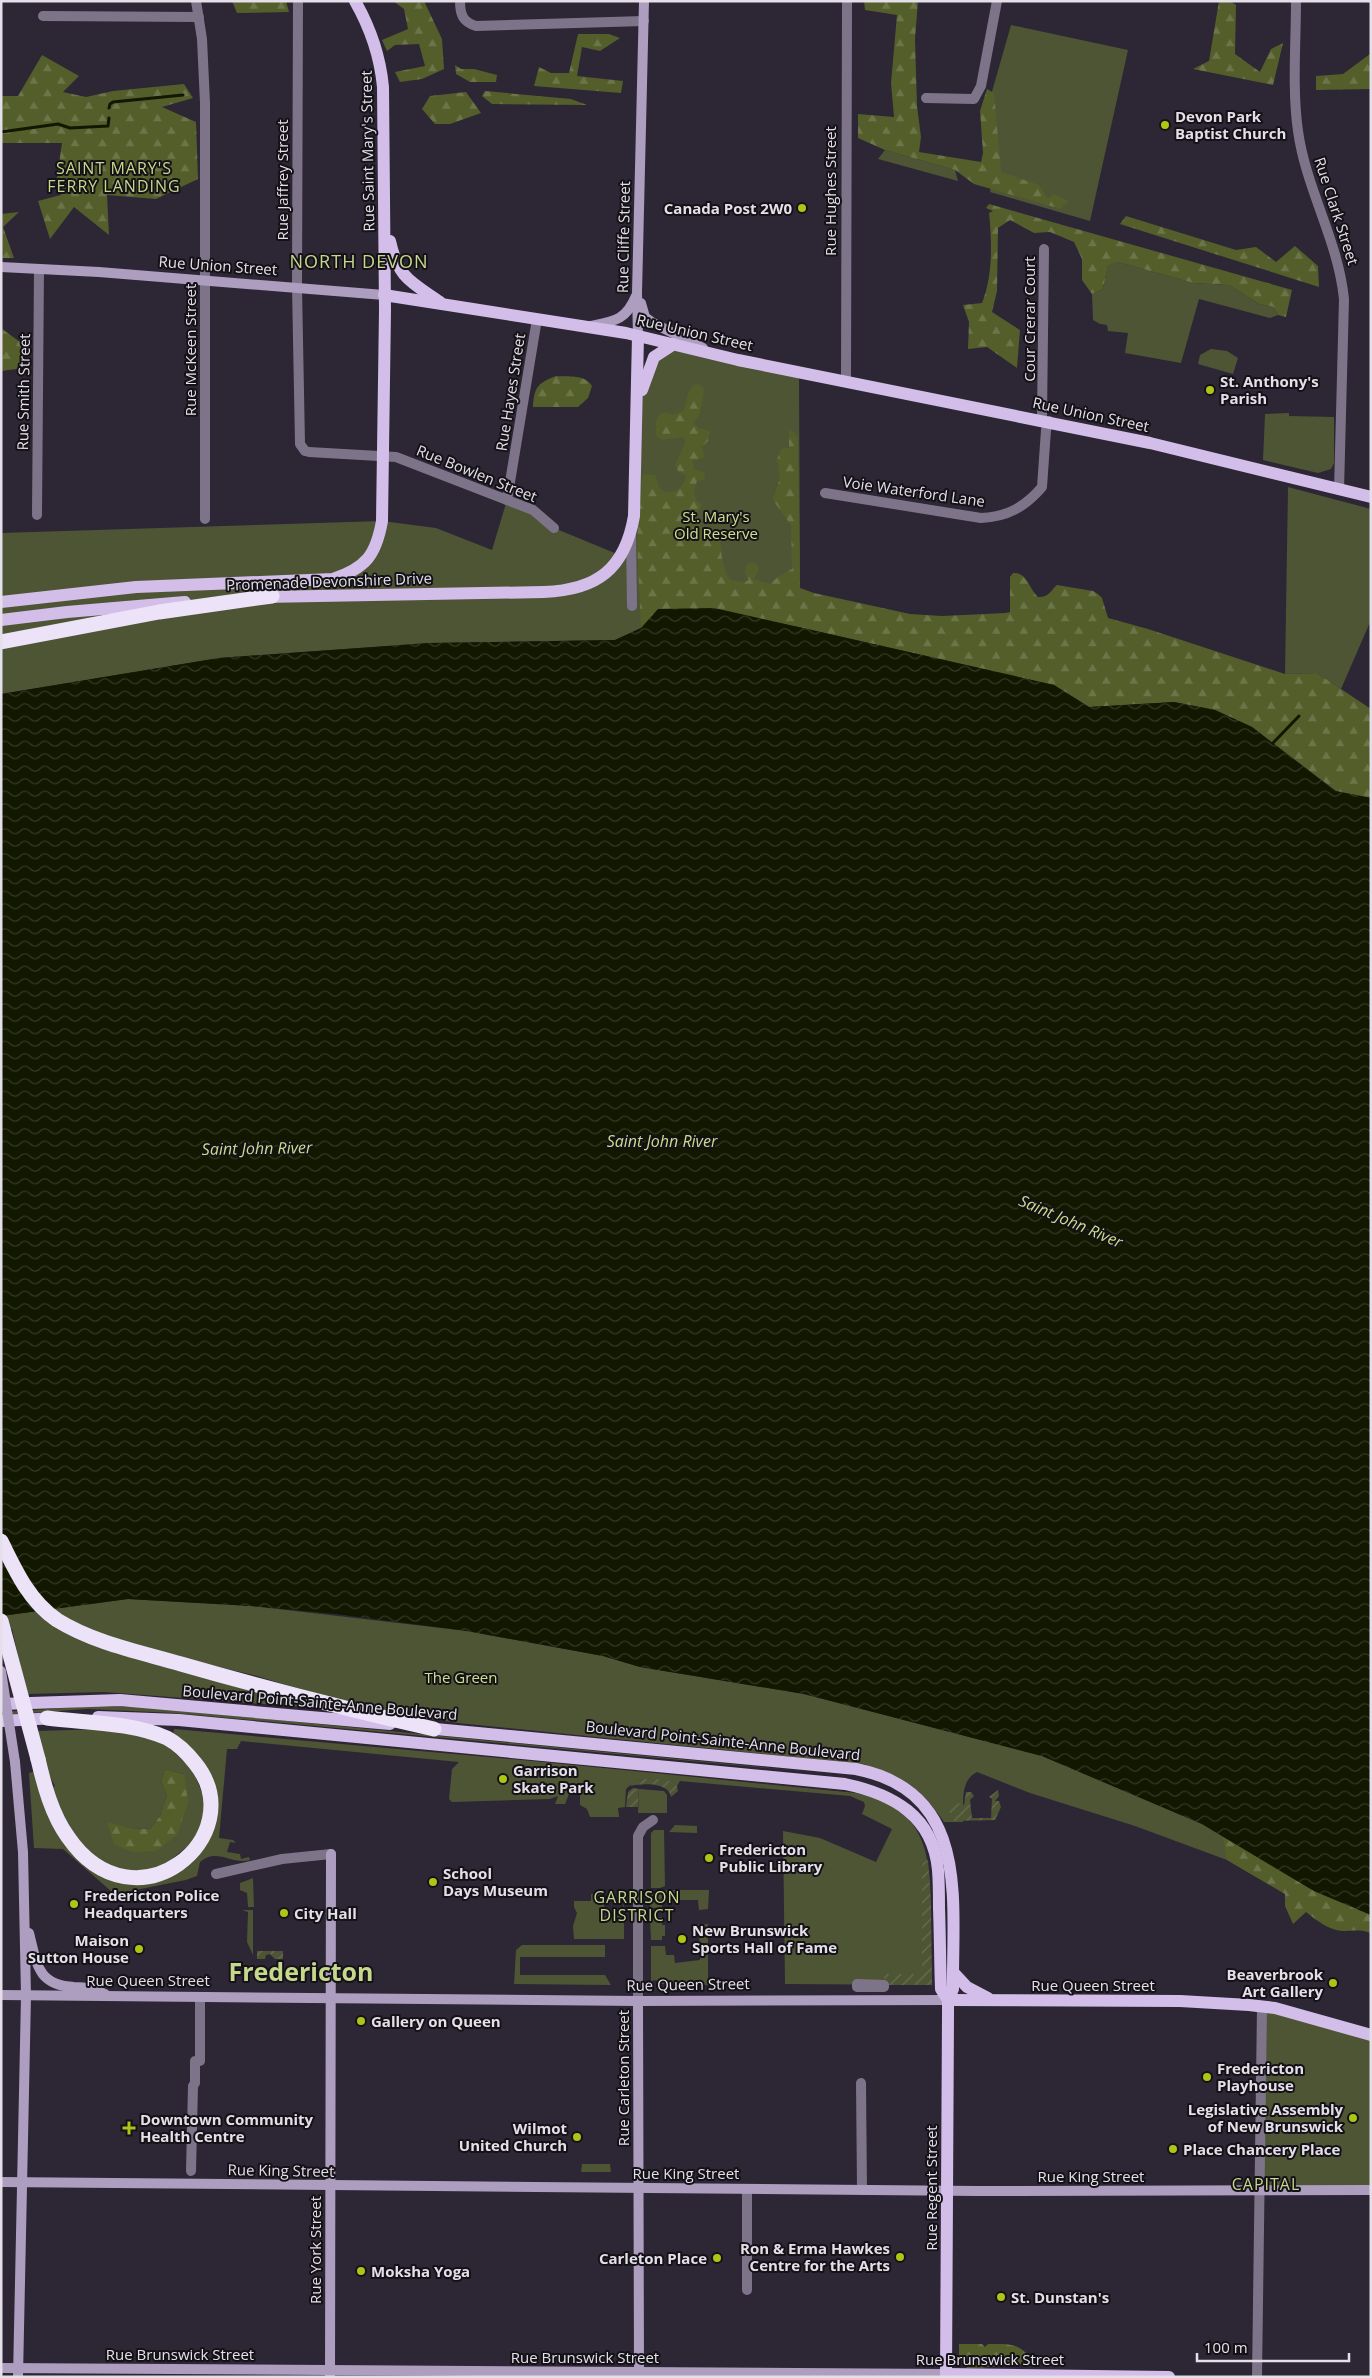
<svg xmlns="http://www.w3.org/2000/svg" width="1372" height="2378" font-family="'Open Sans',sans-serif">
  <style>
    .green { fill: #4e5535; fill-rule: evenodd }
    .forest { fill: url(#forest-firs) }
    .garden { fill: url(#garden-furrows) }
    .water { fill: url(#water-waves) }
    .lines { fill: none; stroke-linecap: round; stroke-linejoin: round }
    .stream { stroke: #121700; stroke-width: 3 }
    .street { stroke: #7d7489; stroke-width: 10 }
    .secondary { stroke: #ad9dbf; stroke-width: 10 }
    .primary { stroke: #d2bee9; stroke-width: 12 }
    .highway { stroke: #ece3f8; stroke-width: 15 }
    .secondary-bridge { stroke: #ad9dbf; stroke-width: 10 }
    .highway-bridge { stroke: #ece3f8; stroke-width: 15 }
    .poi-dot { fill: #abc615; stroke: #141117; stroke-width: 2 }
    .labels { text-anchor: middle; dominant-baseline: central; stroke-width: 4; stroke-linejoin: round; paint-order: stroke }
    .poi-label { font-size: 15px; font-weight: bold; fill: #e4dfe9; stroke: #141117; text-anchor: start }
    .street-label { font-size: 15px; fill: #e4dfe9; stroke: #141117 }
    .park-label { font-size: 15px; fill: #cee090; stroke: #141117 }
    .neighbourhood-label { font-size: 16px; letter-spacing: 1px; fill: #c6d88c; stroke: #141117 }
    .water-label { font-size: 16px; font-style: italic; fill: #cadd8d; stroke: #141117 }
    .quarter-label { font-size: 18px; letter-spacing: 1px; fill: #c6d88c; stroke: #141117 }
    .town-label { font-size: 25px; font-weight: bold; fill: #c6d88c; stroke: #141117 }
  </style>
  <defs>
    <pattern id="forest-firs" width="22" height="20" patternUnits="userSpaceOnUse" patternTransform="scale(1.25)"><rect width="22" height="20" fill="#535e2a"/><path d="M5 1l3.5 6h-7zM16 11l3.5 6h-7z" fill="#6c7549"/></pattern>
    <pattern id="garden-furrows" width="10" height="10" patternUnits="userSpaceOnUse" patternTransform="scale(1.25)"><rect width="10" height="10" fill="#4e5535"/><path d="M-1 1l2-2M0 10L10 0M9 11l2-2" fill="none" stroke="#676d52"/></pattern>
    <pattern id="water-waves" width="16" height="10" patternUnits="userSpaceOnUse" patternTransform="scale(1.25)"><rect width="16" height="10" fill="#121700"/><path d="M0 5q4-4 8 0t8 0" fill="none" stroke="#343825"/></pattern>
  </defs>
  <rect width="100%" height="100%" fill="#2d2635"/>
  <!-- green -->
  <g class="green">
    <polygon points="1011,25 1128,50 1090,221 990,192 994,166 989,102"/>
    <polygon points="885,150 955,170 958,181 878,159"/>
    <polygon points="1118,262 1193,283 1229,285 1259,304 1274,307 1278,315 1270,318 1199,299 1181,363 1125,353 1128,333 1108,331 1107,325 1100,324 1093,320 1092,294 1103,289 1108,264"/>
    <polygon points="674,344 799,372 800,572 798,626 641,628 615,640 429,643 219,658 1,694 1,533 382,521 436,528 492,550 507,500 554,528 622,556 631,534 636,412 647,370"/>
    <polygon points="1211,349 1227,351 1238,358 1233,374 1198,364 1200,355"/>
    <polygon points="1289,413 1289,416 1334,417 1334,463 1331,469 1318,473 1263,460 1265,414"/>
    <polygon points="1288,487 1371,509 1371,620 1341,689 1317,673 1285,674"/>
    <path d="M128 1599 251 1606 467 1631 603 1656 640 1667 804 1694 1042 1756 1202 1824 1314 1891 1371 1915V1933L1331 1920 1227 1860 1135 1826 1030 1793 977 1772C959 1781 964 1804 963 1822H944C919 1786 905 1778 864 1764L458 1723 375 1711 253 1675 168 1655 315 1708 104 1692 27 1694 12 1629 1 1630V1616Z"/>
    <polygon points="96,1706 143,1707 843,1775 175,1713 87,1709 1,1715 1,1712"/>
    <path d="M106 1729 134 1733 166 1745 192 1768 204 1798V1816L195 1840 161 1868 126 1872 98 1860 70 1830 51 1788 55 1786 48 1773 37 1731ZM165 1769 184 1774 156 1851 108 1823 130 1828 150 1829 160 1816 167 1795 161 1782Z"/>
    <path d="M174 1729 543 1762 856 1793C924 1807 931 1850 931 1911 931 1936 931 1961 932 1985L785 1984 783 1831 820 1838 876 1862 892 1829 862 1814 865 1806 864 1802 850 1796 680 1781 677 1786 650 1778 635 1781 626 1789 625 1807 618 1808 619 1817H590L587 1809 580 1805V1794H569L565 1804H555L558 1796 550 1799 452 1802 449 1799 452 1769 459 1762 241 1741 237 1749H227L219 1838 233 1840 236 1843 230 1842 227 1852 240 1854 241 1859 249 1857 250 1860C231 1865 217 1847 200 1862L197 1876 186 1880 120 1893 112 1892 63 1849 34 1848 29 1773 36 1771 97 1872 180 1871 192 1862 206 1845 215 1811 173 1736Z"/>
    <polygon points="639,1789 664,1791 667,1795 667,1813 638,1813"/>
    <polygon points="675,1825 697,1826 697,1833 669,1832"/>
    <polygon points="654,1830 664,1830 665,1886 660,1888 651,1888 651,1833"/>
    <polygon points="253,1878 254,1907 248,1907 247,1893 240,1890 240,1883"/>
    <polygon points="667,1890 709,1890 708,1909 699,1910 698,1900 662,1900 662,1908 650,1908 651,1893 661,1893"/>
    <polygon points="591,1894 604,1895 604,1916 623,1916 624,1895 624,1939 574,1939 573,1926 577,1913 574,1907 574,1901 591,1901"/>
    <polygon points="242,1910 253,1910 253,1955 247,1942 248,1912"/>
    <polygon points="662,1917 662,1925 665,1925 665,1936 662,1936 662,1940 651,1940 650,1918"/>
    <polygon points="708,1924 708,1985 661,1984 656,1980 651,1981 651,1946 665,1946 666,1955 674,1955 675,1963 700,1960 699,1927 692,1925"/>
    <polygon points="522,1945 605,1945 605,1957 520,1957 520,1975 605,1975 611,1985 514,1984 516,1950"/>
    <polygon points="1262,2006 1371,2035 1371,2190 1259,2191"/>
    <polygon points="582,2164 610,2164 611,2172 581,2172"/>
  </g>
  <!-- forest -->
  <g class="forest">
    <polygon points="232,1 286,1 289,12 237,13"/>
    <polygon points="393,1 424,1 442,39 444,69 422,79 400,82 395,72 425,66 419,44 395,45 387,51 382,40 408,29 404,9"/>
    <polygon points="864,1 918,1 915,39 917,106 921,137 919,152 981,162 983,153 980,111 987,89 994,93 1001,172 1039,185 1048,199 1054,194 1068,201 1061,209 974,184 955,170 885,150 858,138 858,114 894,117 891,83 897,15 865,10"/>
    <polygon points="1219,1 1230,1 1236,5 1235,54 1260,72 1271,49 1283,43 1273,85 1193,69 1209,61"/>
    <polygon points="1361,1 1371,1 1371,89 1316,90 1316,76 1343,74 1370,54 1370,3"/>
    <polygon points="578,34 609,34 620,38 600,51 582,47 577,76 623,81 621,93 534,86 539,67 551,73 569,73"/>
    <polygon points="42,55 79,76 63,92 86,97 113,91 184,84 193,98 162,107 196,122 198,179 156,199 107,195 109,235 74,207 50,239 38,201 61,195 57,178 62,143 1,143 1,96 18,96"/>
    <polygon points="455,65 461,69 474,69 497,75 496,82 470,82 456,74"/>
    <polygon points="485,91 571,99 587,105 492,104 482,96"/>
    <polygon points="466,92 481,113 450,124 435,124 422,109 430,96"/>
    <path d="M989 204 1292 290 1286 317 1278 315 1274 307 1259 304 1229 285 1193 283 1118 262 1108 265 1103 289 1092 294 1082 280V259L1074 242 1050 232 1034 233 1010 220 998 228 997 291 992 312 1020 330 1017 368 987 347 968 349 969 322 963 305 982 303C993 276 992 241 989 213L993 211 986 208Z"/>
    <polygon points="19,212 3,227 14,258 1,258 1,214"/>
    <polygon points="1126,216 1236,250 1256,247 1276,262 1295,246 1318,266 1319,287 1120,224"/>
    <polygon points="1,328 24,345 24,368 1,371"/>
    <path d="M556 376C568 377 585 374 592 386L588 398 578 407H533C534 387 538 383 556 376Z"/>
    <path d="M696 384 701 385 704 389 700 414 693 423 699 428 710 431 708 441 702 447 705 457 693 461 694 469 705 473 704 480 697 481 694 491 697 502 702 504 697 515 700 527H710L719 533C722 549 720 567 731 580L744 582 749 580 745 572 747 564 755 562 759 569 754 579 770 584 779 576 792 569 791 525 773 500 780 478 777 460 781 449 789 448V428L798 437 800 588 814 593 910 614 942 616 1005 613 1010 612V577L1013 573C1027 572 1029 589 1038 597 1050 597 1050 591 1057 585L1093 591 1098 594 1102 598 1108 618 1148 629 1285 674 1317 673 1371 709V798L1336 791 1252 727 1215 710 1174 702 1089 707 1054 685 714 608 641 628 637 542 643 474 655 475C657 480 658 488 662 490 675 497 685 486 686 475L679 472 675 465 686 442 682 437 662 440 656 436C655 423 656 407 673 415L684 410C688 400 686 389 696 384Z"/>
    <polygon points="165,1769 184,1774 188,1802 177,1835 156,1851 132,1852 114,1844 107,1822 130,1828 150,1829 160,1816 167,1795 161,1782"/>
    <path d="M1223 1837 1314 1891 1371 1915V1933C1361 1929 1353 1931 1342 1931 1329 1930 1316 1920 1306 1912L1293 1924 1285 1906V1894L1227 1860Z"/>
    <path d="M959 2344H982L985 2347 988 2344C1008 2344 1022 2342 1032 2362L1030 2364C1008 2365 989 2368 967 2368L959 2357Z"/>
  </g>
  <!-- garden -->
  <g class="garden">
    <path d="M650 1778 669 1781 677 1786 678 1791 671 1797C669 1782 642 1783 630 1786L634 1781Z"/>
    <polygon points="633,1788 639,1789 638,1807 626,1807 628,1792"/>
    <polygon points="998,1790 999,1796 995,1801 999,1801 1001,1807 995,1820 954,1821 948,1809 958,1803 964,1805 966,1792 971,1792 974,1796 970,1800 972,1818 991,1818 992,1799 989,1797"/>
    <polygon points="928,1860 931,1906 932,1985 884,1985 884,1974 922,1974 922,1866 923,1863"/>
    <polygon points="257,1951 283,1951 283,1959 275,1959 270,1954 266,1955 265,1959 257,1959"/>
  </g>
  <!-- water -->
  <polygon class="water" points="714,608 1054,685 1089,707 1174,702 1215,710 1252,727 1335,791 1371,798 1371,1915 1314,1891 1202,1824 1042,1756 804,1694 640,1667 603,1656 467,1631 335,1614 251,1606 128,1599 1,1616 1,694 219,658 429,643 615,640 641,628 658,609"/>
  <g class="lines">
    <!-- stream -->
    <g class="stream">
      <polyline points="109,108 110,104 113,102 183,95"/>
      <polyline points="1,132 58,124 70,128 108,126 109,118"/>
      <polyline points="1273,743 1299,716"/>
    </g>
    <!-- street -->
    <g class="street">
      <polyline points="196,1 202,39 205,103 205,519"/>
      <polyline points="298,1 297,287 300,444 305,451 309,452 396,457 533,510 554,528"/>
      <path d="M460 1C460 15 463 22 476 26L644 21"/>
      <path d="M1296 1C1296 43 1292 89 1298 131 1306 189 1338 240 1344 299L1339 490"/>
      <polyline points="43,16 199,17"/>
      <polyline points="926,98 974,99 981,86 997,1"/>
      <polyline points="846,381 847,1"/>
      <polyline points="1042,419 1044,249"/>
      <path d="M825 493 981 518C1007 517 1025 507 1042 487L1046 430 1049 421"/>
      <polyline points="507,500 537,319"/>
      <polyline points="37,515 39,269"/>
      <polyline points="631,537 632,606"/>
      <polyline points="216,1874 282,1859 331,1854"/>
      <polygon points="857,1984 884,1985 884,1987 857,1987"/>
      <polyline points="638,2001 638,1836 643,1827 653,1820"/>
      <polyline points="861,2083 862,2190"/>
      <polyline points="191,2171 193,2086 195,2083 195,2061 200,2061 200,1997"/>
      <polyline points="747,2290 747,2189"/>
      <polyline points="1257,2377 1262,2006"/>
    </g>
    <!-- secondary -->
    <g class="secondary">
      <polyline points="1,267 99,272 384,295"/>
      <polyline points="641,303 645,317 653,323 703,348"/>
      <path d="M591 326C615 321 626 320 636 296"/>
      <polyline points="638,336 637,293 644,1"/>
      <polyline points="15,1762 23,1852 26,1996 18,2377"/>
      <path d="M29 1933C37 1964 37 1985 74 1987 85 1987 95 1988 105 1994"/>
      <polyline points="1,1995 638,2001 948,2000"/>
      <polyline points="638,2001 639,2373"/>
      <polyline points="1,2182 977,2191 1371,2190"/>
      <polyline points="1,2368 946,2374"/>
      <polyline points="330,2376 331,1854"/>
    </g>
    <!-- primary -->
    <g class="primary">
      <path d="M390 241C398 278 411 282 440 302"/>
      <polyline points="384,295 626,333 738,360 1150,443 1371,497"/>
      <polyline points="642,390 654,357 674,344"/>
      <path d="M263 597 544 592C597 590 625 569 634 516L638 336"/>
      <path d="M1 602 136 587 333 579C366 568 376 555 382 521L385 310 383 87C380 55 371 29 355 1"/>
      <polyline points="1,620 67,612 185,602"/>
      <polyline points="1,1704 120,1700 390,1724"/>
      <path d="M98 1717 179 1720 845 1784C893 1794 933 1816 938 1870 939 1883 939 1896 939 1908 940 1935 940 1962 941 1989L948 2000"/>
      <polyline points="1,1721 56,1718"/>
      <path d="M425 1728 856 1769C971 1792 952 1900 953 1989L948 2000V2013L946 2377"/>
      <polyline points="953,1972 967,1987 988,1998"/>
      <polyline points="948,2000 1180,2001 1249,2005 1275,2008 1371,2035"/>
      <polyline points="946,2374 1169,2377"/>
    </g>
    <!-- highway -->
    <g class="highway">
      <polyline points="1,642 159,612 272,596"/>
      <path d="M1 1541C15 1570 29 1601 57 1620 94 1643 140 1652 181 1664 265 1688 349 1710 434 1729"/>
      <path d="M38 1759C44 1785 52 1815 68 1837 135 1934 254 1836 195 1763 188 1754 178 1744 167 1738 131 1722 86 1723 47 1718"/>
    </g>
    <!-- secondary-bridge -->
    <polyline class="secondary-bridge" points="1,1671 15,1762"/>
    <!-- highway-bridge -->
    <polyline class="highway-bridge" points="1,1621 38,1759"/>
  </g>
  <!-- markers -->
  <g class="poi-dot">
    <circle cx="1165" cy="125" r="5"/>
    <circle cx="802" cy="208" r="5"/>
    <circle cx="1210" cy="390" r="5"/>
    <circle cx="503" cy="1779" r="5"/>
    <circle cx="709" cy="1858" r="5"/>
    <circle cx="433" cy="1882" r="5"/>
    <circle cx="74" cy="1904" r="5"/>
    <circle cx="284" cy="1913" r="5"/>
    <circle cx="682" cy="1939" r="5"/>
    <circle cx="139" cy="1949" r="5"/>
    <circle cx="1333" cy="1983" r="5"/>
    <circle cx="361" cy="2021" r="5"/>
    <circle cx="1207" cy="2077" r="5"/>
    <circle cx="1353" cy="2118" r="5"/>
    <path d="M126.5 2120.5h5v5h5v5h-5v5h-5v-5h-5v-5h5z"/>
    <circle cx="577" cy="2137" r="5"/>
    <circle cx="1173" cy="2149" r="5"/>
    <circle cx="900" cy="2257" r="5"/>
    <circle cx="717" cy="2258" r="5"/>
    <circle cx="361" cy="2271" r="5"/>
    <circle cx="1001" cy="2297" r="5"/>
  </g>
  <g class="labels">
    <!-- poi labels -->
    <g class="poi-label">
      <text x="1175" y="116">Devon Park<tspan x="1175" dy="17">Baptist Church</tspan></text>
      <text x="792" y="208" text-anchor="end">Canada Post 2W0</text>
      <text x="1220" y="381">St. Anthony's<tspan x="1220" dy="17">Parish</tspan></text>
      <text x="513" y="1770">Garrison<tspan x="513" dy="17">Skate Park</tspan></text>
      <text x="719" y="1849">Fredericton<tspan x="719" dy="17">Public Library</tspan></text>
      <text x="443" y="1873">School<tspan x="443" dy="17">Days Museum</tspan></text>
      <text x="84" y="1895">Fredericton Police<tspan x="84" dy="17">Headquarters</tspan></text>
      <text x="294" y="1913">City Hall</text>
      <text x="692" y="1930">New Brunswick<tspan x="692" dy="17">Sports Hall of Fame</tspan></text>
      <text x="129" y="1940" text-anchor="end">Maison<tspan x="129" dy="17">Sutton House</tspan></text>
      <text x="1323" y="1974" text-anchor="end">Beaverbrook<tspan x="1323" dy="17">Art Gallery</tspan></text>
      <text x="371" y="2021">Gallery on Queen</text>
      <text x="1217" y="2068">Fredericton<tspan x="1217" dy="17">Playhouse</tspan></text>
      <text x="1343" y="2109" text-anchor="end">Legislative Assembly<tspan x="1343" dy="17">of New Brunswick</tspan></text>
      <text x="140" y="2119">Downtown Community<tspan x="140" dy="17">Health Centre</tspan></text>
      <text x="567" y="2128" text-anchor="end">Wilmot<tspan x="567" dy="17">United Church</tspan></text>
      <text x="1183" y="2149">Place Chancery Place</text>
      <text x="890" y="2248" text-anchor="end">Ron &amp; Erma Hawkes<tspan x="890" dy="17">Centre for the Arts</tspan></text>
      <text x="707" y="2258" text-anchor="end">Carleton Place</text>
      <text x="371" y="2271">Moksha Yoga</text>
      <text x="1011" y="2297">St. Dunstan's</text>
    </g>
    <!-- street labels -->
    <g class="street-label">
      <text transform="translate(367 151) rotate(-91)">Rue Saint Mary's Street</text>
      <text transform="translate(282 180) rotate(-90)">Rue Jaffrey Street</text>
      <text transform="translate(830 191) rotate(-90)">Rue Hughes Street</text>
      <text transform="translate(1337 211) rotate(72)">Rue Clark Street</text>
      <text transform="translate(623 237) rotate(-89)">Rue Cliffe Street</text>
      <text transform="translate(218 265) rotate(4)">Rue Union Street</text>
      <text transform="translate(1029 319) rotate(-90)">Cour Crerar Court</text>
      <text transform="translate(695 332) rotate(13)">Rue Union Street</text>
      <text transform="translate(190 350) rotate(-90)">Rue McKeen Street</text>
      <text transform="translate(23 392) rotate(-89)">Rue Smith Street</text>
      <text transform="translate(510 392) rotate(-81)">Rue Hayes Street</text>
      <text transform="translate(1091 414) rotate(12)">Rue Union Street</text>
      <text transform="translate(477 473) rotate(22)">Rue Bowlen Street</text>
      <text transform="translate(914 491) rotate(8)">Voie Waterford Lane</text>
      <text transform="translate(329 581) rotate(-2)">Promenade Devonshire Drive</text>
      <text transform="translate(320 1702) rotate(5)">Boulevard Point-Sainte-Anne Boulevard</text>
      <text transform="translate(723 1740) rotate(6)">Boulevard Point-Sainte-Anne Boulevard</text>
      <text x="148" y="1980">Rue Queen Street</text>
      <text transform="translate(688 1984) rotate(-1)">Rue Queen Street</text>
      <text x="1093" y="1985">Rue Queen Street</text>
      <text transform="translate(623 2078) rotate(-90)">Rue Carleton Street</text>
      <text transform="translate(281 2170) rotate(1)">Rue King Street</text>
      <text x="686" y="2173">Rue King Street</text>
      <text x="1091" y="2176">Rue King Street</text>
      <text transform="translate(931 2188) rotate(-90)">Rue Regent Street</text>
      <text transform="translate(315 2250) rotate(-90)">Rue York Street</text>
      <text x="180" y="2354">Rue Brunswick Street</text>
      <text x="585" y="2357">Rue Brunswick Street</text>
      <text x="990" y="2359">Rue Brunswick Street</text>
    </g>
    <!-- park labels -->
    <g class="park-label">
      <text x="716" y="516">St. Mary's<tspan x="716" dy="17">Old Reserve</tspan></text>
      <text x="461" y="1677">The Green</text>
    </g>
    <!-- neighbourhood labels -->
    <g class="neighbourhood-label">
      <text x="114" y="168">SAINT MARY'S<tspan x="114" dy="18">FERRY LANDING</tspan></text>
      <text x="637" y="1897">GARRISON<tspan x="637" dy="18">DISTRICT</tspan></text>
      <text x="1266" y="2184">CAPITAL</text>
    </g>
    <!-- water labels -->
    <g class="water-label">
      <text x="662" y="1141">Saint John River</text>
      <text transform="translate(257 1148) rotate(-1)">Saint John River</text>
      <text transform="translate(1071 1221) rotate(23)">Saint John River</text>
    </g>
    <!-- quarter labels -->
    <g class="quarter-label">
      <text x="359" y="261">NORTH DEVON</text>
    </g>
    <!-- town labels -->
    <g class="town-label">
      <text x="301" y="1971">Fredericton</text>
    </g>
  </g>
  <!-- border -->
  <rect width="1372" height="2378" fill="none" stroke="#e4dfe9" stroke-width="5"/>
  <!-- scale -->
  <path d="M1197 2353v8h152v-8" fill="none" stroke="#e4dfe9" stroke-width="2.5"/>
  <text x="1204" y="2353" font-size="15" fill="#e4dfe9" stroke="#141117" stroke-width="4" paint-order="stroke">100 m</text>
</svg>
